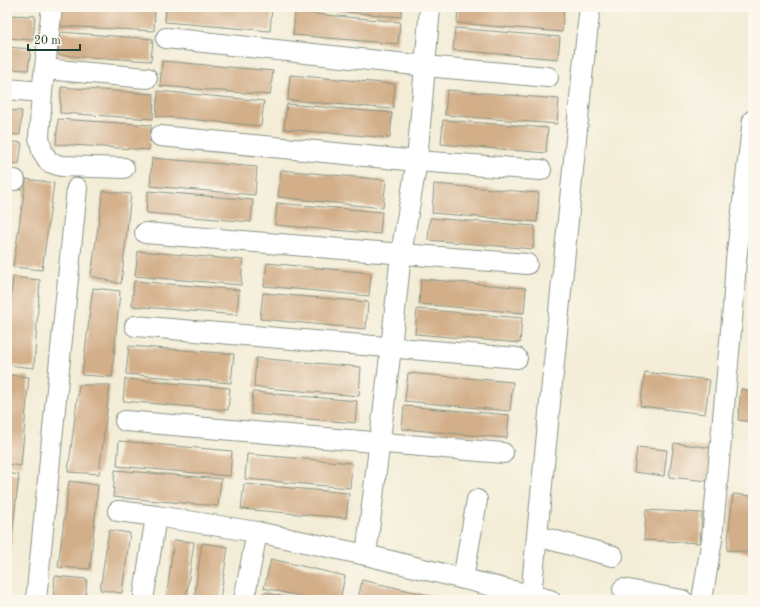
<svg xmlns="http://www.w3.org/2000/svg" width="760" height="607" font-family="'Old Standard TT',serif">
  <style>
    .building { fill: #d3af89 }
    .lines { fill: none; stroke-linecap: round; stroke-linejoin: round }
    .minor-casing { stroke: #899586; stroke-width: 22 }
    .minor { stroke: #fff; stroke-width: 20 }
  </style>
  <rect width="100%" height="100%" fill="#fbf7ec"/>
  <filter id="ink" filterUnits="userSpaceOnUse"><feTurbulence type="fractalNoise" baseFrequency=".025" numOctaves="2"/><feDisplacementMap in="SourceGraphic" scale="8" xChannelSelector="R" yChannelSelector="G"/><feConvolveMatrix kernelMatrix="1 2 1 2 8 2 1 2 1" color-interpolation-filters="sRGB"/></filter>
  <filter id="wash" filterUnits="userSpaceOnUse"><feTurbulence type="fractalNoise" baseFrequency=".012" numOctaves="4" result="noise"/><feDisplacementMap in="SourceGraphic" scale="16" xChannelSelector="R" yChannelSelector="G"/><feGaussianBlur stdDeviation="0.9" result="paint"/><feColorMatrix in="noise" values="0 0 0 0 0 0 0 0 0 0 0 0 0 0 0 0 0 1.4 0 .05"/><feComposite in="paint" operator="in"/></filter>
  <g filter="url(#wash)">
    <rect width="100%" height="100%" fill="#f3edd7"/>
    <g id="blocks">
      <!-- building -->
      <g class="building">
        <polygon points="62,7 113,7 155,10 154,31 60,26"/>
        <polygon points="166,7 256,7 272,8 270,31 165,22"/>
        <polygon points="302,7 402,7 401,17 302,8"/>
        <polygon points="458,7 564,7 562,32 457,23"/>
        <polygon points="295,12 400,22 398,44 293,35"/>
        <polygon points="7,15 35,16 33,40 7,38"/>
        <polygon points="455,28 560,37 558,59 453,50"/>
        <polygon points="60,32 153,39 151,61 58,55"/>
        <polygon points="7,47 31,49 28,70 7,69"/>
        <polygon points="162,61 273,71 270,95 160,86"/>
        <polygon points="290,75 395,84 393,109 288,100"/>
        <polygon points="61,87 154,94 153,119 60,113"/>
        <polygon points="447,90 559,99 557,124 445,115"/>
        <polygon points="158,91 264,101 261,126 156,116"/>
        <polygon points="287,104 392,113 390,138 284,129"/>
        <polygon points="7,110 22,111 20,135 7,134"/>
        <polygon points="58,119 151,125 149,150 56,144"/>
        <polygon points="443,120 548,128 546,153 441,144"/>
        <polygon points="7,141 22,143 19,164 7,163"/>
        <polygon points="152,158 257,167 255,195 150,186"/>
        <polygon points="281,170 386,180 383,208 278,197"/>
        <polygon points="26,179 54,183 42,270 13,267"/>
        <polygon points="434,184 539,193 537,222 432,213"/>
        <polygon points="103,191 131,194 121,284 91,276"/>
        <polygon points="148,191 253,200 251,222 146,213"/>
        <polygon points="277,203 382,212 380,234 275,225"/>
        <polygon points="430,218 535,226 533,249 428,240"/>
        <polygon points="138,251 243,260 241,285 135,276"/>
        <polygon points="267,263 371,273 369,296 264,286"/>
        <polygon points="13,277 40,280 34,368 7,365 7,337"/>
        <polygon points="421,279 526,288 524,313 419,304"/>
        <polygon points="134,281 239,290 237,315 132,306"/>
        <polygon points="93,288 120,291 112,377 82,375"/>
        <polygon points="263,293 368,302 366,329 260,319"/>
        <polygon points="417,309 522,318 520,343 415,334"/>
        <polygon points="129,346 234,354 231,383 126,374"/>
        <polygon points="256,358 361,367 359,396 254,387"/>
        <polygon points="645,372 710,380 705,414 640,406"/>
        <polygon points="408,373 513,382 510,411 405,401"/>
        <polygon points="7,375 29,377 21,466 7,464"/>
        <polygon points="125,379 230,388 228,410 123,401"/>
        <polygon points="79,385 110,385 99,474 68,472"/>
        <polygon points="741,389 753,391 753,422 738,420"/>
        <polygon points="253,392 357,401 355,423 251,414"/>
        <polygon points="404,406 509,415 507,438 402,429"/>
        <polygon points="119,441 232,451 230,476 117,466"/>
        <polygon points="674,443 713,448 708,481 669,477"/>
        <polygon points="637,447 667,450 664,476 634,472"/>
        <polygon points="247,454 352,463 350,488 245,479"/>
        <polygon points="115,470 221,479 218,506 113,497"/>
        <polygon points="7,473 19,475 9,562 7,562"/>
        <polygon points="69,481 98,485 90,569 58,567"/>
        <polygon points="244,484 349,493 346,518 241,509"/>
        <polygon points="733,494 753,496 753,553 727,550"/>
        <polygon points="646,510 702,513 700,543 644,540"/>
        <polygon points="109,530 130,533 122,593 100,590"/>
        <polygon points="174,540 194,542 186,600 166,600"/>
        <polygon points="202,543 228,547 220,600 194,600"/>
        <polygon points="271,559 345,576 340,600 317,600 264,588"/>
        <polygon points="55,576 87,579 85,600 53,600"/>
        <polygon points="362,580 445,599 445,600 358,600"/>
        <polygon points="263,592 295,599 295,600 261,600"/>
      </g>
    </g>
  </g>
  <g filter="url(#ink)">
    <use href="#blocks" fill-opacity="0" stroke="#899586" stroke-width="1"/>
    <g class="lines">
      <!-- minor casing -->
      <g class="minor-casing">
        <g id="minor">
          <polyline points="52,7 42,92 39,137 42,151 49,162 61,166 124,168"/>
          <polyline points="166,38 425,66 548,77"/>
          <polyline points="45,69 147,78"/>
          <polyline points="7,89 42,92"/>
          <polyline points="160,136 417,161 541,170"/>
          <polyline points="7,180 15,180"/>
          <polyline points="145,233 527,264"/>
          <polyline points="135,326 517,358"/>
          <polyline points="125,421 503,453"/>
          <polyline points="118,511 156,516 257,532 366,555 391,348 401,254 417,161 430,7"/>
          <polyline points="537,536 613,556"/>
          <polyline points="366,555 550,600"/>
          <polyline points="463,579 477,500"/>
          <polyline points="623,589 682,600"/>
          <polyline points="144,594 156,516"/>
          <polyline points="531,596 583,68 590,7"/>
          <polyline points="36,600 77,188"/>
          <polyline points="244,600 257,532"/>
          <polyline points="702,600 712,539 733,308 736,260 753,120"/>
        </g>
      </g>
      <!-- minor -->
      <use href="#minor" class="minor"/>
    </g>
  </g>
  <!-- margin -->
  <rect width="760" height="607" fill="none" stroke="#fbf7ec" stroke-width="24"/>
  <!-- scale -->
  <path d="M28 44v6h52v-6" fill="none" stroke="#1f3d34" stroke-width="2"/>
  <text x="34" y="44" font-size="12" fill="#1f3d34" stroke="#fbf7ec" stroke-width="3" paint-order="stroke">20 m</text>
</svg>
